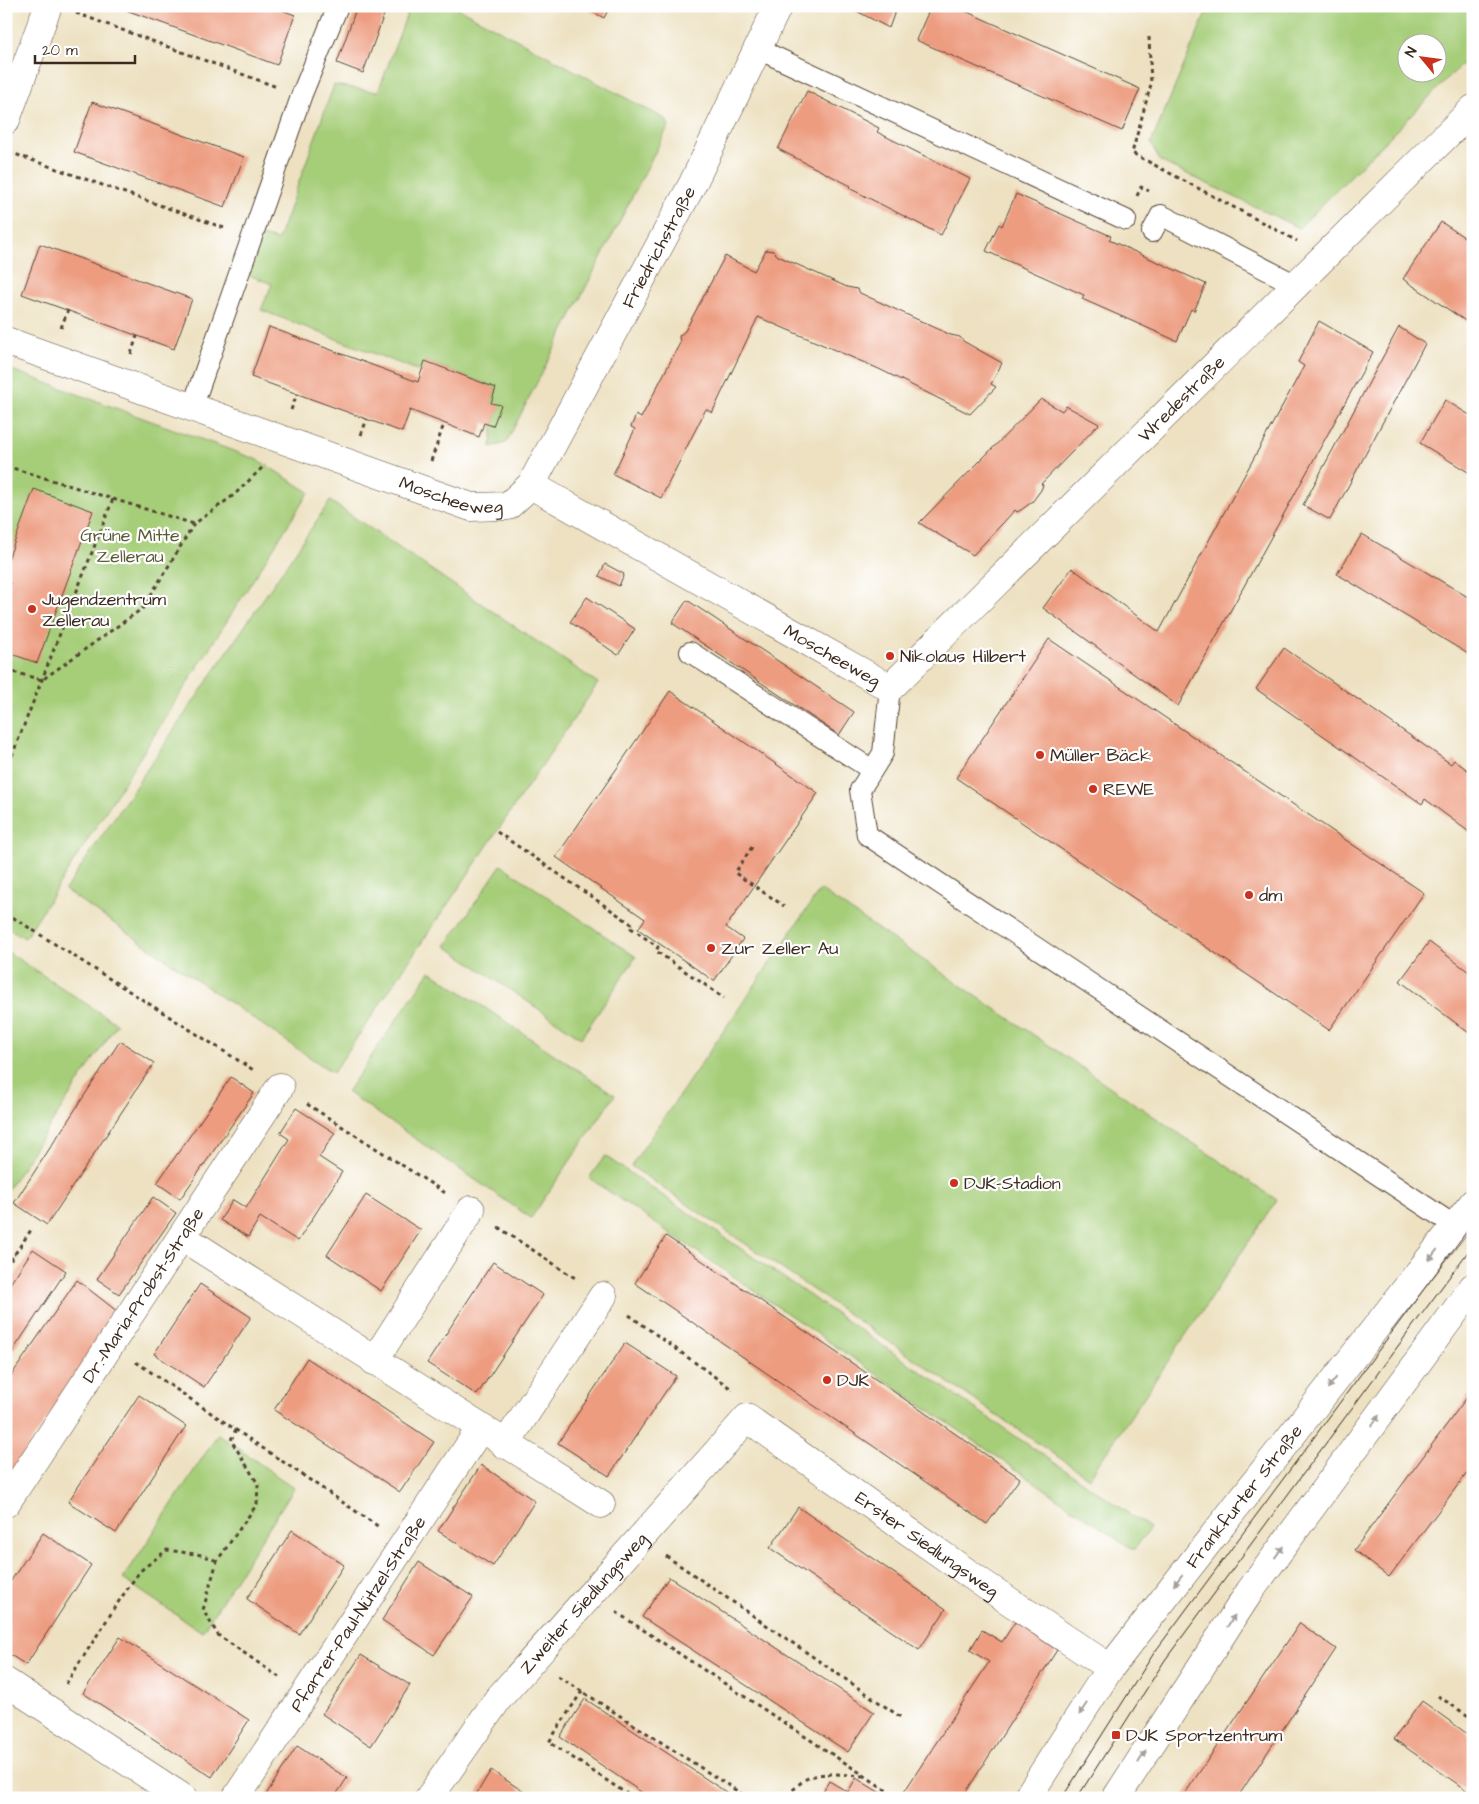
<svg xmlns="http://www.w3.org/2000/svg" width="1479" height="1804" font-family="'Architects Daughter',sans-serif">
  <style>
    .green { fill: #a6ce79; stroke: #707c4c; fill-rule: evenodd }
    .building { fill: #ed9c80 }
    .lines { fill: none; stroke-linecap: round; stroke-linejoin: round }
    .lane-casing { stroke: #564536; stroke-width: 22 }
    .street-casing { stroke: #564536; stroke-width: 29 }
    .secondary-casing { stroke: #564536; stroke-width: 29 }
    .path { stroke: #564536; stroke-width: 3; stroke-dasharray: 4 4; stroke-linecap: butt }
    .lane { stroke: #fff; stroke-width: 20 }
    .street { stroke: #fff; stroke-width: 28 }
    .secondary { stroke: #fff; stroke-width: 28 }
    .tram { stroke: #3b2a1e; stroke-width: 1 }
    .oneway { fill: #a79f9a }
    .poi-dot { fill: #c8321e; stroke: #fff; stroke-width: 2 }
    .labels { text-anchor: middle; dominant-baseline: central; stroke-width: 4.5; stroke-linejoin: round; paint-order: stroke }
    .street-label { font-size: 18px; fill: #3b2a1e; stroke: #fff }
    .park-label { font-size: 18px; fill: #5b5b39; stroke: #fff }
    .poi-label { font-size: 18px; fill: #3b2a1e; stroke: #fff; text-anchor: start }
  </style>
  <rect width="100%" height="100%" fill="#fff"/>
  <filter id="ink" filterUnits="userSpaceOnUse"><feTurbulence type="fractalNoise" baseFrequency=".02" numOctaves="2"/><feDisplacementMap in="SourceGraphic" scale="10" xChannelSelector="R" yChannelSelector="G"/><feConvolveMatrix kernelMatrix="1 2 1 2 8 2 1 2 1" color-interpolation-filters="sRGB"/></filter>
  <filter id="wash" filterUnits="userSpaceOnUse"><feTurbulence type="fractalNoise" baseFrequency=".0096" numOctaves="4" result="noise"/><feDisplacementMap in="SourceGraphic" scale="20" xChannelSelector="R" yChannelSelector="G"/><feGaussianBlur stdDeviation="1.12" result="paint"/><feColorMatrix in="noise" values="0 0 0 0 0 0 0 0 0 0 0 0 0 0 0 0 0 1.4 0 .05"/><feComposite in="paint" operator="in"/></filter>
  <g filter="url(#wash)">
    <rect width="100%" height="100%" fill="#ede1c1"/>
    <!-- green -->
    <g class="green">
      <polygon points="410,6 454,6 665,119 669,125 506,443 491,447 493,426 500,406 491,403 496,388 425,361 422,372 261,310 272,284 246,274 261,236 278,240 334,85 378,92"/>
      <path d="M1209 6H1469L1473 8V53L1299 228 1160 161 1151 143ZM1406 42H1436V72H1406Z"/>
      <polygon points="6,368 258,460 309,492 25,938 6,927"/>
      <polygon points="330,501 598,683 333,1073 65,890"/>
      <polygon points="501,865 636,957 581,1038 446,946"/>
      <polygon points="820,890 1277,1200 1089,1478 631,1166"/>
      <polygon points="6,951 117,1024 6,1192"/>
      <polygon points="430,971 615,1095 531,1218 347,1092"/>
      <polygon points="605,1156 1150,1528 1134,1550 589,1178"/>
      <polygon points="218,1434 294,1488 202,1632 123,1579"/>
    </g>
    <g id="blocks">
      <!-- building -->
      <g class="building">
        <polygon points="127,6 271,6 295,15 277,65 126,10"/>
        <polygon points="357,6 387,6 363,73 337,63"/>
        <polygon points="582,6 610,6 604,18"/>
        <polygon points="847,6 897,6 889,28"/>
        <polygon points="931,6 954,6 1140,89 1122,131 916,40"/>
        <polygon points="807,91 879,128 877,132 970,179 941,235 849,188 851,186 778,149"/>
        <polygon points="92,102 244,157 225,207 74,152"/>
        <polygon points="1016,194 1111,236 1109,240 1206,284 1194,311 1191,309 1177,341 1082,299 1084,295 986,251 999,224 1002,226"/>
        <polygon points="1441,222 1473,243 1473,326 1403,279"/>
        <polygon points="40,244 192,299 174,349 22,294"/>
        <polygon points="766,250 773,251 778,256 847,287 857,289 860,293 951,335 960,337 963,341 1002,363 991,384 996,387 970,414 879,369 758,317 712,413 706,409 661,498 613,474 635,429 631,427 636,415 641,418 680,343 679,336 685,331 725,256 754,271"/>
        <polygon points="1319,321 1373,352 1178,706 1043,608 1072,568 1159,632 1304,366 1298,362"/>
        <polygon points="269,327 418,382 425,361 496,388 491,403 501,405 493,426 484,423 479,437 410,410 402,432 251,377"/>
        <polygon points="1399,327 1425,344 1330,520 1303,505"/>
        <polygon points="1041,399 1062,411 1066,406 1099,424 1041,484 1043,485 1041,490 1032,502 1021,510 1017,512 1015,510 973,555 919,523"/>
        <polygon points="1445,400 1473,417 1473,475 1420,443"/>
        <polygon points="34,489 93,511 37,663 6,652 6,565"/>
        <polygon points="1362,534 1473,600 1473,657 1337,574"/>
        <polygon points="605,564 624,574 619,586 599,576"/>
        <polygon points="587,597 635,629 618,655 570,622"/>
        <polygon points="687,600 854,712 839,735 672,623"/>
        <polygon points="1049,639 1424,893 1329,1030 956,778"/>
        <polygon points="1284,648 1451,764 1454,760 1473,774 1473,835 1425,799 1422,804 1256,689"/>
        <polygon points="670,691 818,793 726,927 743,939 714,981 638,929 645,919 556,857"/>
        <polygon points="1429,942 1473,975 1473,1036 1400,981"/>
        <polygon points="120,1041 154,1063 47,1225 14,1203"/>
        <polygon points="231,1077 254,1093 180,1199 157,1183"/>
        <polygon points="296,1108 335,1133 319,1157 342,1172 298,1241 260,1217 248,1237 220,1220 233,1200 246,1208 289,1139 280,1133"/>
        <polygon points="366,1195 421,1230 381,1291 327,1255"/>
        <polygon points="153,1197 176,1213 119,1294 97,1279"/>
        <polygon points="666,1236 1020,1478 987,1524 635,1283"/>
        <polygon points="33,1249 66,1271 6,1361 6,1290"/>
        <polygon points="493,1262 543,1295 477,1395 427,1363"/>
        <polygon points="77,1280 118,1312 6,1480 6,1383"/>
        <polygon points="200,1284 251,1317 204,1387 154,1354"/>
        <polygon points="625,1343 676,1376 609,1476 558,1443"/>
        <polygon points="307,1358 434,1442 400,1492 274,1410"/>
        <polygon points="1473,1389 1473,1465 1389,1577 1354,1550"/>
        <polygon points="139,1395 186,1426 116,1533 68,1502"/>
        <polygon points="481,1465 535,1501 493,1566 438,1531"/>
        <polygon points="798,1507 946,1609 919,1650 770,1548"/>
        <polygon points="292,1530 344,1565 299,1634 247,1599"/>
        <polygon points="43,1533 91,1565 26,1665 6,1652 6,1588"/>
        <polygon points="419,1562 473,1597 434,1655 382,1620"/>
        <polygon points="669,1577 874,1712 848,1752 642,1617"/>
        <polygon points="1015,1622 1057,1650 962,1798 900,1798 989,1662 970,1650 982,1630 1002,1642"/>
        <polygon points="1300,1623 1336,1649 1237,1798 1182,1798"/>
        <polygon points="120,1637 249,1720 212,1777 83,1693"/>
        <polygon points="361,1655 410,1685 371,1746 322,1714"/>
        <polygon points="585,1699 620,1722 735,1798 650,1798 560,1737"/>
        <polygon points="1422,1701 1473,1738 1473,1795 1394,1739"/>
        <polygon points="297,1746 347,1778 334,1798 264,1798"/>
        <polygon points="491,1770 524,1792 521,1798 474,1798"/>
        <polygon points="856,1778 885,1796 884,1798 819,1798 829,1781 848,1792"/>
      </g>
    </g>
  </g>
  <g filter="url(#ink)">
    <use href="#blocks" fill-opacity="0" stroke="#564536" stroke-width="1"/>
    <g class="lines">
      <!-- lane casing -->
      <g class="lane-casing">
        <g id="lane">
          <polyline points="758,49 1126,220"/>
          <polyline points="1152,232 1161,215 1296,285"/>
          <polyline points="192,408 302,94 338,6"/>
          <polyline points="690,652 872,770"/>
          <polyline points="890,688 883,753 860,790 867,835 1455,1226"/>
        </g>
      </g>
      <!-- street casing -->
      <g class="street-casing">
        <g id="street">
          <path id="s1" d="M6 341 471 507 508 506 531 485 890 688 1473 109"/>
          <path id="s2" d="M531 485 693 183 778 6"/>
          <polyline points="182,1237 601,1504"/>
          <polyline points="374,1361 471,1210"/>
          <polyline points="505,1445 603,1296"/>
          <path id="s3" d="M6 1503 280 1087"/>
          <polyline points="6,1682 183,1798"/>
          <path id="s4" d="M236 1798 480 1429"/>
          <path id="s5" d="M429 1798 498 1699 747 1418 985 1585 1110 1668"/>
        </g>
      </g>
      <!-- secondary casing -->
      <g class="secondary-casing">
        <g id="secondary">
          <polyline points="6,120 48,6"/>
          <path id="s6" d="M1027 1798 1110 1668 1473 1203"/>
          <polyline points="1116,1798 1250,1591 1473,1287"/>
        </g>
      </g>
      <!-- path -->
      <g class="path">
        <polyline points="296,6 307,10"/>
        <polyline points="76,13 277,87"/>
        <polyline points="1149,37 1151,84 1132,153 1297,241"/>
        <polyline points="9,152 227,229"/>
        <polyline points="1137,196 1141,187 1149,191"/>
        <polyline points="61,328 68,310"/>
        <polyline points="131,354 137,336"/>
        <polyline points="291,410 297,394"/>
        <polyline points="361,435 367,419"/>
        <polyline points="431,461 444,424"/>
        <polyline points="6,466 194,524"/>
        <polyline points="6,592 10,583"/>
        <polyline points="6,670 42,680 143,608 194,524 234,495 265,465"/>
        <polyline points="6,771 113,499"/>
        <polyline points="6,788 9,795 6,802"/>
        <polyline points="497,832 633,925 631,928 658,947 656,951 724,998"/>
        <polyline points="752,847 735,873 784,906"/>
        <polyline points="6,913 255,1071"/>
        <polyline points="307,1104 447,1194"/>
        <polyline points="498,1227 578,1280"/>
        <polyline points="6,1255 15,1254"/>
        <polyline points="6,1267 31,1230"/>
        <polyline points="629,1315 733,1390"/>
        <polyline points="136,1362 379,1527"/>
        <polyline points="236,1429 231,1440 258,1484 257,1504 217,1561 203,1610 218,1635 279,1677"/>
        <polyline points="666,1556 902,1718"/>
        <polyline points="616,1612 865,1776 893,1795 893,1798"/>
        <polyline points="558,1676 748,1798"/>
        <polyline points="66,1684 119,1601 140,1571 167,1550 202,1555 217,1561"/>
        <polyline points="582,1691 549,1742 633,1798"/>
        <polyline points="1438,1696 1473,1719"/>
        <path d="M779 1798C792 1795 797 1783 808 1778 825 1771 847 1775 864 1776"/>
      </g>
      <!-- lane -->
      <use href="#lane" class="lane"/>
      <!-- street -->
      <use href="#street" class="street"/>
      <!-- secondary -->
      <use href="#secondary" class="secondary"/>
      <!-- tram -->
      <g class="tram">
        <polyline points="1062,1798 1154,1653 1473,1223"/>
        <polyline points="1077,1798 1165,1660 1473,1245"/>
      </g>
    </g>
    <!-- one-way arrows -->
    <defs><path id="oneway-solid" d="M-6-.8H1V-3.2L6.5 0L1 3.2V.8H-6Z" transform="scale(1.25)"/></defs>
    <g class="oneway">
      <use href="#oneway-solid" transform="translate(1433 1255) rotate(128)"/>
      <use href="#oneway-solid" transform="translate(1332 1383) rotate(128)"/>
      <use href="#oneway-solid" transform="translate(1375 1421) rotate(-54)"/>
      <use href="#oneway-solid" transform="translate(1279 1552) rotate(-54)"/>
      <use href="#oneway-solid" transform="translate(1178 1580) rotate(128)"/>
      <use href="#oneway-solid" transform="translate(1231 1621) rotate(-57)"/>
      <use href="#oneway-solid" transform="translate(1083 1709) rotate(123)"/>
      <use href="#oneway-solid" transform="translate(1142 1757) rotate(-57)"/>
    </g>
  </g>
  <!-- markers -->
  <g class="poi-dot">
    <circle cx="32" cy="609" r="5"/>
    <circle cx="890" cy="656" r="5"/>
    <circle cx="1040" cy="755" r="5"/>
    <circle cx="1093" cy="789" r="5"/>
    <circle cx="1249" cy="895" r="5"/>
    <circle cx="711" cy="948" r="5"/>
    <circle cx="954" cy="1183" r="5"/>
    <circle cx="827" cy="1380" r="5"/>
    <rect x="1111" y="1730" width="10" height="10" rx="2.5"/>
  </g>
  <g class="labels">
    <!-- street labels -->
    <g class="street-label">
      <text stroke="none"><textPath href="#s2" startOffset="270">Friedrichstraße</textPath></text>
      <text stroke="none"><textPath href="#s1" startOffset="1385">Wredestraße</textPath></text>
      <text stroke="none"><textPath href="#s1" startOffset="472">Moscheeweg</textPath></text>
      <text stroke="none"><textPath href="#s1" startOffset="908">Moscheeweg</textPath></text>
      <text stroke="none"><textPath href="#s3" startOffset="249">Dr.-Maria-Probst-Straße</textPath></text>
      <text stroke="none"><textPath href="#s6" startOffset="372">Frankfurter Straße</textPath></text>
      <text stroke="none"><textPath href="#s5" startOffset="716">Erster Siedlungsweg</textPath></text>
      <text stroke="none"><textPath href="#s5" startOffset="249">Zweiter Siedlungsweg</textPath></text>
      <text stroke="none"><textPath href="#s4" startOffset="221">Pfarrer-Paul-Nützel-Straße</textPath></text>
    </g>
    <!-- park labels -->
    <g class="park-label">
      <text x="130" y="535">Grüne Mitte<tspan x="130" dy="21">Zellerau</tspan></text>
    </g>
    <!-- poi labels -->
    <g class="poi-label">
      <text x="42" y="599">Jugendzentrum<tspan x="42" dy="21">Zellerau</tspan></text>
      <text x="900" y="656">Nikolaus Hilbert</text>
      <text x="1050" y="755">Müller Bäck</text>
      <text x="1103" y="789">REWE</text>
      <text x="1259" y="895">dm</text>
      <text x="721" y="948">Zur Zeller Au</text>
      <text x="964" y="1183">DJK-Stadion</text>
      <text x="837" y="1380">DJK</text>
      <text x="1126" y="1735">DJK Sportzentrum</text>
    </g>
  </g>
  <!-- margin -->
  <rect width="1479" height="1804" fill="none" stroke="#fff" stroke-width="25"/>
  <!-- north arrow -->
  <g transform="translate(1422 58) rotate(299)"><circle r="24" fill="#ffffff" stroke="#b1aaa5"/>
  <path d="M0-4L9 19L0 12L-9 19Z" fill="#c8321e"/>
  <text y="-8" font-size="14" font-weight="bold" text-anchor="middle" fill="#3b2a1e">N</text>
  </g>
  <!-- scale -->
  <path d="M35 55v8h100v-8" fill="none" stroke="#3b2a1e" stroke-width="2.5"/>
  <text x="42" y="55" font-size="15" fill="#3b2a1e" stroke="#ffffff" stroke-width="4" paint-order="stroke">20 m</text>
</svg>
